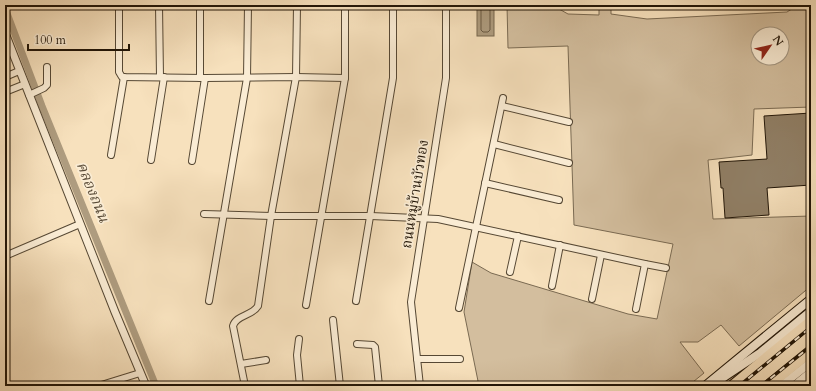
<svg xmlns="http://www.w3.org/2000/svg" width="816" height="391" font-family="Cardo,'Noto Serif Thai',serif">
  <style>
    .green { fill: #d3be9e; stroke: #7a6a52; fill-rule: evenodd }
    .water { fill: #ae9c7f; stroke: #76664f }
    .lines { fill: none; stroke-linecap: round; stroke-linejoin: round }
    .shore { stroke: #685843; stroke-width: 1 }
    .canal { stroke: #ae9c7f; stroke-width: 7 }
    .building { fill: #907f66; stroke: #211507 }
    .minor-casing { stroke: #564834; stroke-width: 8 }
    .tertiary-casing { stroke: #564834; stroke-width: 9 }
    .secondary-casing { stroke: #211507; stroke-width: 10 }
    .trunk-casing { stroke: #211507; stroke-width: 12 }
    .minor { stroke: #faecd4; stroke-width: 6 }
    .tertiary { stroke: #faecd4; stroke-width: 7 }
    .secondary { stroke: #faecd4; stroke-width: 8 }
    .trunk { stroke: #f7e1bd; stroke-width: 10 }
    .rail-casing { stroke: #211507; stroke-width: 3.5 }
    .rail { stroke: #faecd4; stroke-width: 2; stroke-dasharray: 6; stroke-linecap: butt }
    .labels { text-anchor: middle; dominant-baseline: central; stroke-width: 3.5; stroke-linejoin: round; paint-order: stroke }
    .street-label { font-size: 14px; fill: #211507; stroke: #faecd4 }
    .water-label { font-size: 15px; font-style: italic; fill: #594b37; stroke: #faecd4 }
  </style>
  <rect width="100%" height="100%" fill="#f7e1bd"/>
  <filter id="stains"><feTurbulence type="fractalNoise" baseFrequency=".005" numOctaves="4"/><feColorMatrix values="0 0 0 0 .2 0 0 0 0 .09 0 0 0 0 .02 0 0 0 .5 -.17"/></filter>
  <radialGradient id="worn" r=".72"><stop offset=".6" stop-color="#630" stop-opacity="0"/><stop offset="1" stop-color="#630" stop-opacity=".3"/></radialGradient>
  <!-- green -->
  <path class="green" d="M507 5H552L568 14 599 15V5H611V14L647 19 787 12 798 5H811V107L754 109 752 155 708 160 713 219 811 216V286L739 346 721 325 698 342H680L704 373 688 386H479L464 312 472 262 491 273 628 314 657 319 673 244 574 225 568 46 508 48ZM758 34H782V58H758Z"/>
  <!-- water -->
  <rect class="water" x="477" y="6" width="17" height="30"/>
  <g class="lines">
    <!-- shore -->
    <polyline class="shore" points="481,5 481,30 483,32 488,32 490,30 490,5"/>
    <!-- canal -->
    <polyline class="canal" points="5,8 42,106 156,386"/>
  </g>
  <!-- building -->
  <polygon class="building" points="811,113 811,185 767,188 769,215 725,218 723,188 721,188 719,162 767,159 764,116"/>
  <g class="lines">
    <!-- minor casing -->
    <g class="minor-casing">
      <g id="minor">
        <polyline points="119,5 119,72 122,77 205,78 296,77 345,78"/>
        <polyline points="159,5 160,77"/>
        <polyline points="200,5 200,78"/>
        <polyline points="5,77 19,71"/>
        <polyline points="5,92 25,84"/>
        <polyline points="29,95 44,88 47,85 47,67"/>
        <polyline points="502,106 569,122"/>
        <polyline points="494,144 569,163"/>
        <polyline points="111,155 124,77"/>
        <polyline points="151,160 164,77"/>
        <polyline points="192,161 205,78"/>
        <polyline points="485,183 559,200"/>
        <polyline points="204,214 271,216 371,216 438,219 645,264 666,268"/>
        <polyline points="5,256 80,224"/>
        <polyline points="510,272 518,236"/>
        <polyline points="552,286 560,245"/>
        <polyline points="592,299 601,255"/>
        <polyline points="209,301 247,78 248,5"/>
        <polyline points="356,301 393,78 393,5"/>
        <polyline points="306,305 345,78 345,5"/>
        <polyline points="459,308 503,98"/>
        <polyline points="636,309 645,264"/>
        <polyline points="333,320 340,386"/>
        <polyline points="299,339 297,355 300,386"/>
        <polyline points="357,344 373,345 375,347 379,386"/>
        <polyline points="417,359 460,359"/>
        <polyline points="241,364 266,360"/>
        <polyline points="98,386 140,373"/>
        <path d="M245 386 233 326C236 315 252 316 258 306L271 216 296 77 297 5"/>
        <polyline points="420,386 411,302 446,78 446,5"/>
      </g>
    </g>
    <!-- tertiary casing -->
    <g class="tertiary-casing">
      <polyline id="tertiary" points="5,33 115,312 146,386"/>
    </g>
    <!-- secondary casing -->
    <g class="secondary-casing">
      <g id="secondary">
        <polyline points="715,383 760,353 811,311"/>
        <polyline points="705,386 811,299"/>
        <polyline points="781,386 811,362"/>
        <polyline points="794,386 811,372"/>
      </g>
    </g>
    <!-- trunk casing -->
    <g class="trunk-casing">
      <g id="trunk">
        <polyline points="732,386 811,321"/>
        <polyline points="768,386 811,351"/>
      </g>
    </g>
    <!-- minor -->
    <use href="#minor" class="minor"/>
    <!-- tertiary -->
    <use href="#tertiary" class="tertiary"/>
    <!-- secondary -->
    <use href="#secondary" class="secondary"/>
    <!-- trunk -->
    <use href="#trunk" class="trunk"/>
    <!-- rail casing -->
    <g class="rail-casing">
      <g id="rail">
        <polyline points="739,386 811,327"/>
        <polyline points="761,386 811,346"/>
      </g>
    </g>
    <!-- rail -->
    <use href="#rail" class="rail"/>
  </g>
  <g class="labels">
    <!-- street labels -->
    <g class="street-label">
      <text transform="translate(415 194) rotate(-81)">ถนนหมู่บ้านบัวทอง</text>
    </g>
    <!-- water labels -->
    <g class="water-label">
      <text transform="translate(93 192) rotate(68)">คลองถนน</text>
    </g>
  </g>
  <!-- margin -->
  <rect width="816" height="391" fill="none" stroke="#f7e1bd" stroke-width="20"/>
  <rect x="6" y="6" width="804" height="379" fill="none" stroke="#211507" stroke-width="2"/>
  <rect x="10" y="10" width="796" height="371" fill="none" stroke="#211507"/>
  <!-- north arrow -->
  <g transform="translate(770 46) rotate(56)"><circle r="19" fill="#faecd4" stroke="#a39682"/>
  <path d="M0-3L7 15L0 10L-7 15Z" fill="#8f2418"/>
  <text y="-6" font-size="11" font-weight="bold" text-anchor="middle" fill="#211507">N</text>
  </g>
  <!-- scale -->
  <path d="M28 44v6h101v-6" fill="none" stroke="#211507" stroke-width="2"/>
  <text x="34" y="44" font-size="12" fill="#211507" stroke="#faecd4" stroke-width="3" paint-order="stroke">100 m</text>
  <rect width="100%" height="100%" filter="url(#stains)"/>
  <rect width="100%" height="100%" fill="url(#worn)"/>
</svg>
